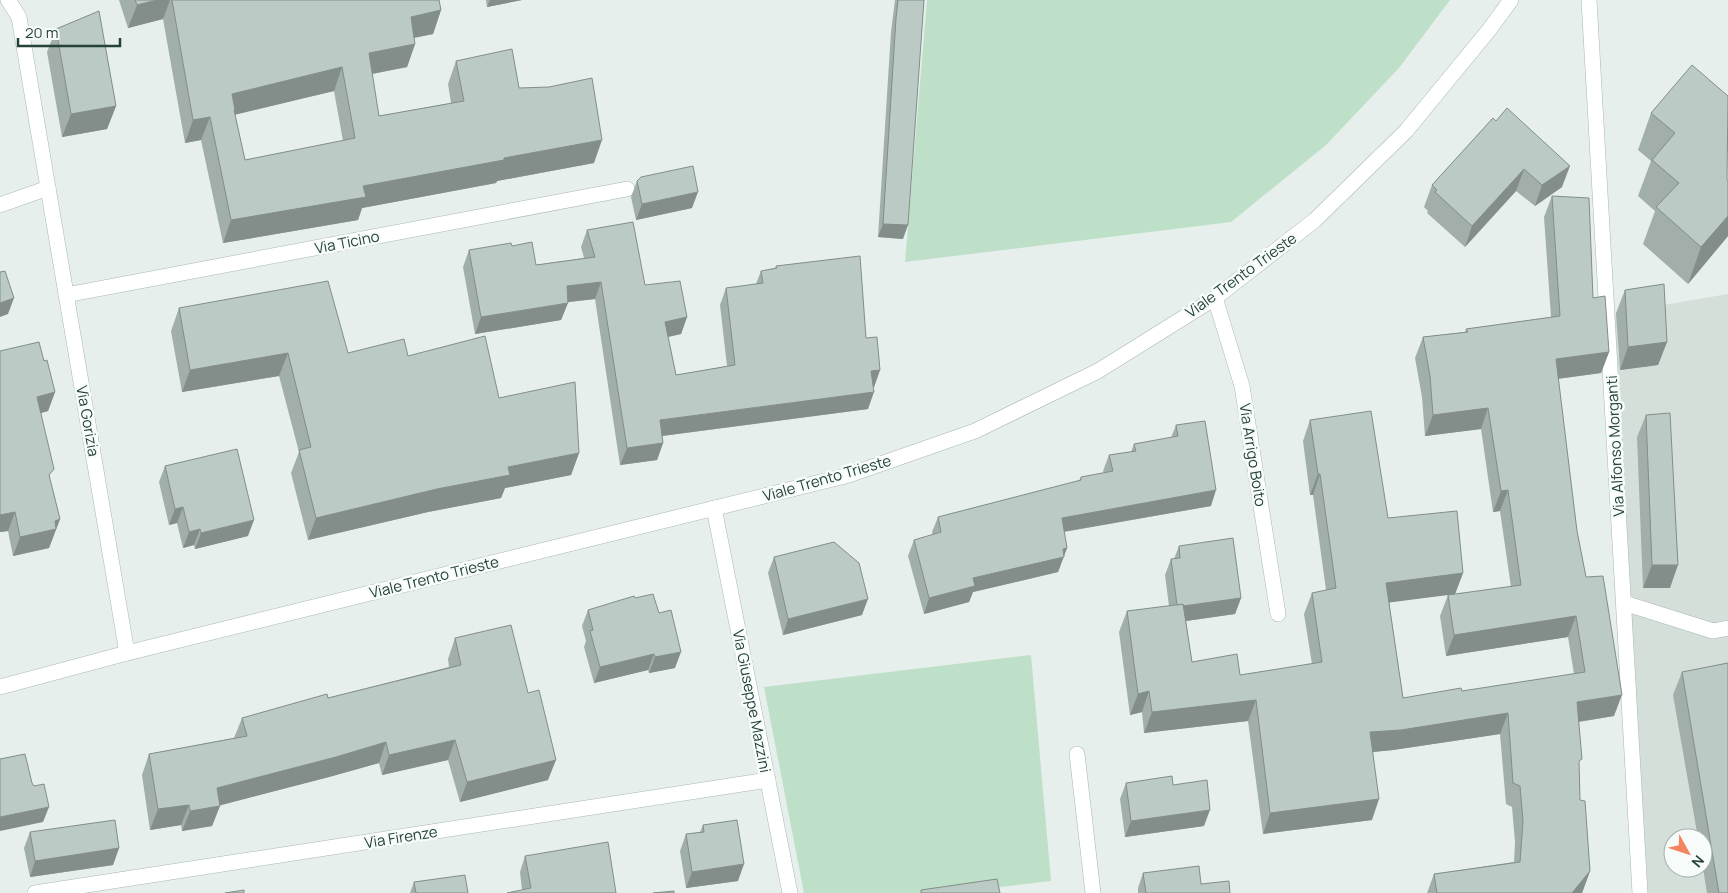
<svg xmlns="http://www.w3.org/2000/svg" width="1728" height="893" font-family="Manrope,sans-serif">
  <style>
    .built { fill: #d4dfda; fill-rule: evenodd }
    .green { fill: #bfe0c8 }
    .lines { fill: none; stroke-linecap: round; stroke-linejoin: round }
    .service-casing { stroke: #a8b8b2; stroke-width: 16 }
    .minor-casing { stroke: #a8b8b2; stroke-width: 16 }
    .service { stroke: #fff; stroke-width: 15 }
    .minor { stroke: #fff; stroke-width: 15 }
    .wall { fill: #a1aea9; fill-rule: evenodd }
    .shaded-wall { fill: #838d89 }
    .building { fill: #bbcac4; stroke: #838d89; fill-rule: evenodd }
    .labels { text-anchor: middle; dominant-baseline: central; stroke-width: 5; stroke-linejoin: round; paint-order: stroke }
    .street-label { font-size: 15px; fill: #24423a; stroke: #f7fbf9 }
  </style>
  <rect width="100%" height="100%" fill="#e6efeb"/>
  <!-- built -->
  <path class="built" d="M1728 294V893H1644L1611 314ZM1673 838H1703V868H1673Z"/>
  <!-- green -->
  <g class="green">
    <polygon points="927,0 1450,0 1399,68 1326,145 1231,222 905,262"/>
    <polygon points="1031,655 1051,881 949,893 804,893 764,687"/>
  </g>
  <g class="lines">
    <!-- service casing -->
    <g class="service-casing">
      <polyline id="service" points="1624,603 1713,631 1728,628"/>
    </g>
    <!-- minor casing -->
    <g class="minor-casing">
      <g id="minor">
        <polyline points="8,0 19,17 127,653"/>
        <polyline points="1589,0 1640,893"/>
        <polyline points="0,205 48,188"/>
        <polyline points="66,295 627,189"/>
        <polyline points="1215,298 1242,386 1278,614"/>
        <polyline points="714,508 790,893"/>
        <polyline points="0,687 127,653 849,475 975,431 1098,371 1215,298 1315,220 1406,131 1489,30 1511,0"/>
        <polyline points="1077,754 1093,893"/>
        <polyline points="35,893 768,780"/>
      </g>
    </g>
    <!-- service -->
    <use href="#service" class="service"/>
    <!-- minor -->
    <use href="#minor" class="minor"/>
  </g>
  <!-- wall -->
  <g class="wall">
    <path d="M119 0H439L441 10 433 34 414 38 415 44 407 67 372 74 379 116 451 103 448 84 456 61 519 88 594 163 497 181 496 183 362 208 358 220 223 243 201 140 185 143 163 19 128 28ZM334 91 343 141 245 160 235 114Z"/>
    <polygon points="486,0 522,0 487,7"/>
    <polygon points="895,0 924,0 903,239 878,237 891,32"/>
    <polygon points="56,29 116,106 107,129 62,137 47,52"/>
    <polygon points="1651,113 1727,151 1727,180 1728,181 1728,236 1688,284 1643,244 1655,211 1638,196 1651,161 1638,150"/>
    <polygon points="1493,118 1562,187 1535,206 1516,191 1465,247 1427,213 1428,211 1424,207 1432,185"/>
    <polygon points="637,181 692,208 636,220 631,197"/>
    <polygon points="1552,196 1593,298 1609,352 1601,373 1558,379 1577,531 1614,716 1579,722 1579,767 1580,800 1590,871 1582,893 1427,893 1434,874 1514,862 1515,842 1512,807 1506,804 1500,734 1393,750 1373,752 1372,820 1263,834 1248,721 1144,733 1142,712 1130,715 1119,632 1127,611 1169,606 1165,575 1171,559 1174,559 1179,546 1241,598 1235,614 1186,621 1192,662 1240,675 1312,664 1304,614 1312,593 1326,590 1313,495 1310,495 1303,441 1310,420 1388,518 1463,573 1455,594 1389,602 1403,698 1462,691 1574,674 1568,637 1446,656 1440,616 1448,595 1511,587 1500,511 1493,512 1481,429 1425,436 1422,397 1415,358 1423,337 1465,332 1466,329 1551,317 1544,217"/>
    <polygon points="587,230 645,285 687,317 681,334 668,337 676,375 727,366 720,305 726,288 756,284 761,271 775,268 776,266 866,338 880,370 874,387 873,387 868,409 662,436 663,443 657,460 620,465 595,299 568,302 561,320 475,334 463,267 469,250 512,246 536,265 584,258 581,247"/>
    <polygon points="1625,290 1667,342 1658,365 1620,370 1616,313"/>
    <polygon points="179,308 348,353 408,356 499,398 579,453 571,475 505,488 501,498 428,512 308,540 291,473 299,452 279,376 182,392 171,331"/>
    <polygon points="0,351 44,361 55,392 48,411 41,413 50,479 60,519 49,548 13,556 8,531 0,532"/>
    <polygon points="1646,415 1670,588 1643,588 1637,437"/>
    <polygon points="1176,425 1211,506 1064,532 1067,548 1058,572 973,592 969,602 924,614 908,556 914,540 933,535 932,532 938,517 1079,481 1081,477 1104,473 1103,471 1109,455 1131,452 1134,444 1171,438"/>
    <polygon points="165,466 248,536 195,549 194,545 183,548 177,523 169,525 159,482"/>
    <polygon points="774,557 862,615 783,635 768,573"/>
    <polygon points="635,598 659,613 675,668 649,673 648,670 594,683 584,647 586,641 582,626 588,610"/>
    <polygon points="455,638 548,780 460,802 448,760 382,775 379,763 329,777 220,805 212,826 182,831 181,825 150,830 142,775 149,754 234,738 242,718 328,698 449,667 448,659"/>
    <polygon points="1682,672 1728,893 1707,893 1703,868 1703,838 1698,838 1673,695"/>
    <polygon points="1126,783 1173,785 1204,826 1125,837 1120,799"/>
    <polygon points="703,825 738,881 686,888 680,851 686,834 700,832"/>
    <polygon points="30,832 119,848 113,865 30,877 24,848"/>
    <polygon points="525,856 616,893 522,890 520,872"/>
    <polygon points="1143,873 1201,884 1230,893 1138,893 1138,888"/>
    <polygon points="414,882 468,893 410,893"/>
  </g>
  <!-- shaded-wall -->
  <g class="shaded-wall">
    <polygon points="157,0 170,0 163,19 128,28 137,5"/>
    <polygon points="490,0 522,0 487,7"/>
    <polygon points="441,10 433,34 402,40 411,17"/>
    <polygon points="415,44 407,67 361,76 369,53"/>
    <polygon points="342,67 334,91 234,115 232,94"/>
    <polygon points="116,106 107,129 62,137 71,114"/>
    <polygon points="210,117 201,140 185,143 193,120"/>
    <polygon points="1728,128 1728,150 1714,166 1727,129"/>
    <polygon points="602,140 594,163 497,181 496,183 362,208 358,220 223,243 231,220 363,186 504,158"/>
    <polygon points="1570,166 1562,187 1535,206 1542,185"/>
    <polygon points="1524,169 1516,191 1465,247 1472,226"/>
    <polygon points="698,192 692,208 636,220 642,204"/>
    <polygon points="1728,216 1728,236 1688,284 1701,247"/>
    <polygon points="883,224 908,225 903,239 878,237"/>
    <polygon points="601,282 595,299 560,303 567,286"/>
    <polygon points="14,298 8,314 0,317 0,303"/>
    <polygon points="568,303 561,320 475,334 481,317"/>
    <polygon points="687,317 681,334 658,339 665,322"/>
    <polygon points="1667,342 1658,365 1620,370 1628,347"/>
    <polygon points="1609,352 1601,373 1548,380 1556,359"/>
    <polygon points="288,353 279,376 182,392 190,370"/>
    <polygon points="880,370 874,387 865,388 871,371"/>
    <polygon points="55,392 48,411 30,416 37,397"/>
    <polygon points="874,392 868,409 654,437 660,420"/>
    <polygon points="1488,408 1481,429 1425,436 1433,415"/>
    <polygon points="663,443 657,460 620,465 627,448"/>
    <polygon points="579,453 571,475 505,488 501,498 428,512 308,540 316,518 508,467"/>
    <polygon points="1318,474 1320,474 1313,495 1310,495"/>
    <polygon points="1216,490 1211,506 1056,533 1062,518"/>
    <polygon points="1508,490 1500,511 1493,512 1501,491"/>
    <polygon points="183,507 177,523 169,525 175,509"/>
    <polygon points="15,512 8,531 0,532 0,515"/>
    <polygon points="60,519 49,548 13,556 20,537 55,521"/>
    <polygon points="254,520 248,536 195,549 201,533"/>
    <polygon points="200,529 194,545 183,548 189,532"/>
    <polygon points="1067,548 1058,572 973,592 969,602 924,614 929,598 973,578"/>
    <polygon points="1652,565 1678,565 1670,588 1643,588"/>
    <polygon points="1463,573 1455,594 1378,604 1386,583"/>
    <polygon points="1241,598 1235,614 1172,623 1178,607"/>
    <polygon points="868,599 862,615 783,635 788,619"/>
    <polygon points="1576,616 1568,637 1446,656 1454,635"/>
    <polygon points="681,652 675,668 649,673 655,657"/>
    <polygon points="654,654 648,670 594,683 600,667"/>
    <polygon points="1149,691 1142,712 1130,715 1138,694"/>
    <polygon points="1622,695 1614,716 1570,723 1577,702"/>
    <polygon points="1256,700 1248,721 1144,733 1152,712"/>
    <polygon points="1508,713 1500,734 1393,750 1362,753 1370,732"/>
    <polygon points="455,740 448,760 382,775 389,755"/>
    <polygon points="386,742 379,763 329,777 214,807 220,806 212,826 182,831 190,811 217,788"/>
    <polygon points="556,760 548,780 460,802 467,782"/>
    <polygon points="1379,799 1372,820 1263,834 1270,813"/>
    <polygon points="189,805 181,825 150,830 158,809"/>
    <polygon points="49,807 43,822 0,831 0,817"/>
    <polygon points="1210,810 1204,826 1125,837 1131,821"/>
    <polygon points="119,848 113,865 30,877 35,861"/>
    <polygon points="744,864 738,881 686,888 692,872"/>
    <polygon points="1590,871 1582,893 1572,893"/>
  </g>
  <!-- building -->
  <g class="building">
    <polygon points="135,0 157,0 137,5"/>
    <path d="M172 0H439L441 10 411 17 415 44 369 53 379 116 464 101 456 61 512 49 519 88 549 87 592 78 602 140 504 158V160L363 186 366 197 231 220 210 117 193 120ZM342 67 355 138 245 160 234 110H235L232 94Z"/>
    <polygon points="898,0 924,0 908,225 883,224 896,18"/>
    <polygon points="99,11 116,106 71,114 56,29"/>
    <polygon points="1692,65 1728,96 1727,180 1728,181 1728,216 1701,247 1656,207 1679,183 1652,160 1675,133 1651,113"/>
    <polygon points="1507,108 1570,166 1542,185 1524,169 1472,226 1435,192 1437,190 1432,185 1493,118 1496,121"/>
    <polygon points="693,166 698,192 642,204 637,181 641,177"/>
    <polygon points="1552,196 1589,198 1593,298 1605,296 1609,352 1556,359 1577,531 1586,577 1603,576 1622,695 1577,702 1582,759 1579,761 1580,800 1585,801 1590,871 1572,893 1437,893 1434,874 1520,862 1523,821 1520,786 1513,783 1508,713 1401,730 1370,732 1379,799 1270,813 1256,700 1152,712 1149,691 1138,694 1127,611 1183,604 1192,662 1237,654 1240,675 1322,662 1312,593 1336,588 1320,474 1318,474 1310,420 1371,411 1388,518 1457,511 1463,573 1386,583 1403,698 1461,688 1462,691 1585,672 1576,616 1454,635 1448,595 1521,585 1508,490 1501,491 1488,408 1433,415 1430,376 1423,337 1468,332 1466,329 1560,316"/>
    <polygon points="633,222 645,285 680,281 687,317 665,322 676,375 735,365 726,288 763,283 761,271 777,268 776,266 860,256 866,338 877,337 880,370 871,371 874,392 660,420 663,443 627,448 601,282 567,286 568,303 481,317 469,250 511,243 512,246 532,242 536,265 595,257 587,230"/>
    <polygon points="5,271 14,298 0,303 0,272"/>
    <polygon points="328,281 348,353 404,339 408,356 485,336 499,398 575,382 579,453 508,467 510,475 437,489 316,518 299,450 311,447 288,353 190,370 179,308"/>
    <polygon points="1664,284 1667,342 1628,347 1625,290"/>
    <polygon points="39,342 44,361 47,360 55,392 37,397 54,469 49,475 60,519 55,521 56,529 20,537 15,512 0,515 0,351"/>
    <polygon points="1670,413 1678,565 1652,565 1646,415"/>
    <polygon points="1205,421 1216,490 1062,518 1067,548 1063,549 1064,557 973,578 975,586 929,598 914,540 941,532 938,517 1081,480 1081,477 1113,471 1109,455 1136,451 1134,444 1178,436 1176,425"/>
    <polygon points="237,449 254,520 201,533 200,529 189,532 183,507 175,509 165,466"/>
    <polygon points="1233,538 1241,598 1183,606 1183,604 1177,605 1171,559 1180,558 1179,546"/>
    <polygon points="834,542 859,563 868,599 788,619 774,557"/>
    <polygon points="653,594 659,613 671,610 681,652 655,657 654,654 600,667 590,631 593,630 588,610 634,596 635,598"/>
    <polygon points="511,625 528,693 539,690 556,760 467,782 455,740 389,755 386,742 336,757 217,788 220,806 190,811 189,805 158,809 149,754 247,736 242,718 327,694 328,698 461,665 455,638"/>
    <polygon points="1728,663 1728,893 1719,893 1682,672"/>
    <polygon points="25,754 32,783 34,786 44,784 49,807 0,817 0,759"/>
    <polygon points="1172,776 1173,785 1207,780 1210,810 1131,821 1126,783"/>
    <polygon points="115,820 119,848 35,861 30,832"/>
    <polygon points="737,820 744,864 692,872 686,834 704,832 703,825"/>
    <polygon points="608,842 616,893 507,893 531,888 525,856"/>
    <polygon points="1199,866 1201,884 1229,881 1230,893 1146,893 1143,873"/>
    <polygon points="465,875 468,893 416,893 414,882"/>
    <polygon points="997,879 1000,893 921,893 921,890"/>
    <polygon points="244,890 244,893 225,893"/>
    <polygon points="674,891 674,893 653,893"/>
  </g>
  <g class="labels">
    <!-- street labels -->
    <g class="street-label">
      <text transform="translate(347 242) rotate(-11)">Via Ticino</text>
      <text transform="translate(1241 275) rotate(-36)">Viale Trento Trieste</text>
      <text transform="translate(88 421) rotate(80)">Via Gorizia</text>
      <text transform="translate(1615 446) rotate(-93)">Via Alfonso Morganti</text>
      <text transform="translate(1253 455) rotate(81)">Via Arrigo Boito</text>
      <text transform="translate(827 478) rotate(-16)">Viale Trento Trieste</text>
      <text transform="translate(434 577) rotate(-14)">Viale Trento Trieste</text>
      <text transform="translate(752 701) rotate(79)">Via Giuseppe Mazzini</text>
      <text transform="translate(401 837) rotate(-9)">Via Firenze</text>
    </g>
  </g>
  <!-- north arrow -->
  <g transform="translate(1688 853) rotate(130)"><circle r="24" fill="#f7fbf9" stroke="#a3b1ad"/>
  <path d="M0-4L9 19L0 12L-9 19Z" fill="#f4845f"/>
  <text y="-8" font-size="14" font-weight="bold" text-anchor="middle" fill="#24423a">N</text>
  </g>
  <!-- scale -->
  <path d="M18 38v8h102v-8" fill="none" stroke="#24423a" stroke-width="2.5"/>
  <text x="25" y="38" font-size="15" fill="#24423a" stroke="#f7fbf9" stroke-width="4" paint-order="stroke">20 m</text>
</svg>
